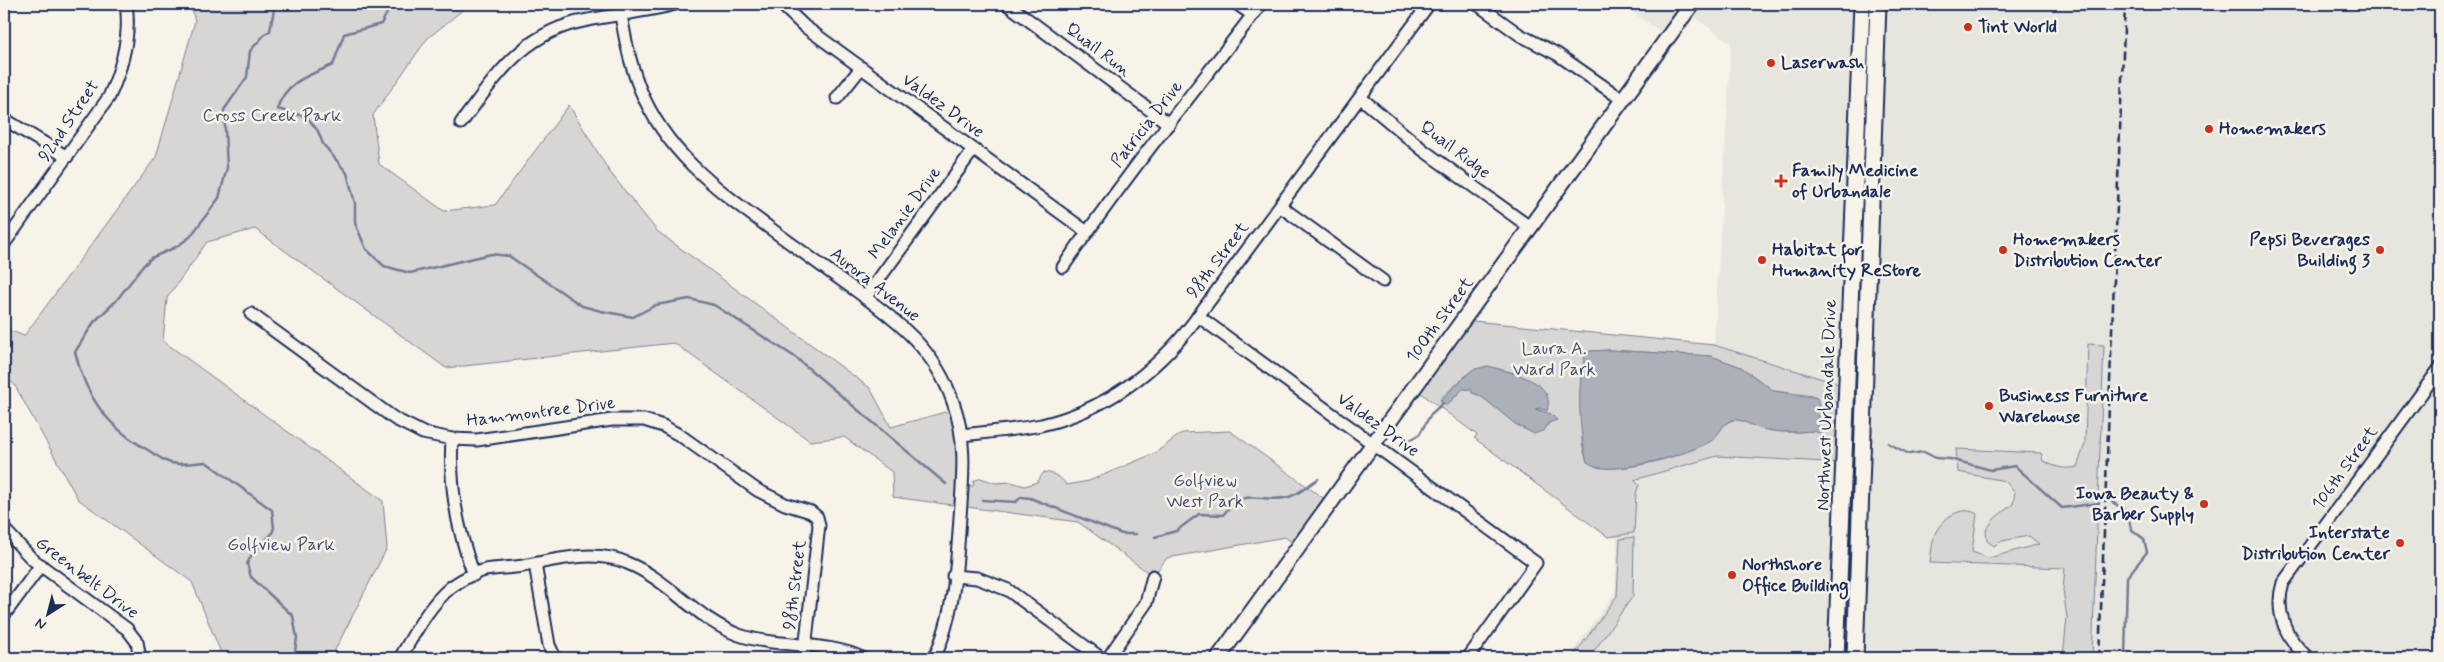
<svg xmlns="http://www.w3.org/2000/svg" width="2444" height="662" font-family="Mynerve,sans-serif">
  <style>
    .built { fill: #e6e5de }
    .green { fill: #d7d6d4; stroke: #798299; fill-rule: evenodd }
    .water { fill: #acb0b9; stroke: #727c95 }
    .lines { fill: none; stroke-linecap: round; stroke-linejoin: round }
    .stream { stroke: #727c95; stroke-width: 2.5 }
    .minor-casing { stroke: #1b2f5e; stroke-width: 15 }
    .tertiary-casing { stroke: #1b2f5e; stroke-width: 18 }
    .secondary-casing { stroke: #1b2f5e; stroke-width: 19 }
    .minor { stroke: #f7f3e8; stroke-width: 11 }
    .tertiary { stroke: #f7f3e8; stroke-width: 14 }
    .secondary { stroke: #f7f3e8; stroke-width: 15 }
    .rail { stroke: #1b2f5e; stroke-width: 2.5; stroke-dasharray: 8 4; stroke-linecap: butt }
    .poi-dot { fill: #c8321e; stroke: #f7f3e8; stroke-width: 2 }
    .labels { text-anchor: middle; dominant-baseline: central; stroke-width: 5; stroke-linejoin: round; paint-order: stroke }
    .poi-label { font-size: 18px; font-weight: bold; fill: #1b2f5e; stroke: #f7f3e8; text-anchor: start }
    .street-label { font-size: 18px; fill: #1b2f5e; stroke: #f7f3e8 }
    .park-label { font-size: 18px; fill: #415076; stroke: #f7f3e8 }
  </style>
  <rect width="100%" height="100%" fill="#f7f3e8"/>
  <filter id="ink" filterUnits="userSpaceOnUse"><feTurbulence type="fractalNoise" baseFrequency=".02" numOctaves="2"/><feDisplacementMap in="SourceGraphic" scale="10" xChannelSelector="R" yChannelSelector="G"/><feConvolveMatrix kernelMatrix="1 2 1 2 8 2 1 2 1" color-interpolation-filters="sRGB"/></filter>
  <g filter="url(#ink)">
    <!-- built -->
    <g class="built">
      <polygon points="1621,4 1862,4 1848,387 1714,345 1731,43 1687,12 1668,37"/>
      <polygon points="1878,4 2440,4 2440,658 1855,658"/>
      <polygon points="1717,456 1844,463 1836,658 1568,658 1615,593 1617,539 1566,501"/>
    </g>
    <!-- green -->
    <g class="green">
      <path d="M190 4H470L427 39 373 115 379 164 444 211 495 205 569 105 609 171 657 231 870 388 891 427 956 409 962 485 973 486 974 481 981 478 995 483 1011 482 1025 486 1037 482 1044 472C1053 473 1062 477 1066 485L1089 481 1155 453 1182 433 1230 431 1330 503 1298 547 1285 537 1167 558 1153 576 1078 522 893 497 892 472 844 437 810 441 674 343 446 368 255 229 207 242 167 298 163 341 383 501 387 548 331 658H223L192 582 78 499 14 384 4 377V328L24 336 156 157 195 21Z"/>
      <path d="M1463 320 1714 345 1848 387 1844 463 1717 456 1634 480 1639 485 1636 493 1634 533 1608 537 1474 438 1477 435 1414 388ZM1609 350 1711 356 1741 367 1774 391 1814 396 1819 405 1818 427 1822 430C1806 432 1789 433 1773 431 1763 429 1739 418 1733 420 1723 422 1719 435 1711 440 1687 455 1637 469 1609 468 1602 468 1594 464 1587 462L1582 444V373L1591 351ZM1488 366C1516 374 1530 373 1547 400L1541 408 1535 409 1542 411 1551 421 1547 426 1531 432 1524 429 1471 389H1463L1447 405 1440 399 1472 370Z"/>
      <path d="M2088 344 2104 345 2092 658H2063L2067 617 2063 590 2065 568 1930 563C1931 554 1932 543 1935 534 1941 519 1962 504 1977 514L1972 552 1989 558 2039 544 2029 536 2002 541 1994 546 1987 541 1986 530 1995 518 2013 504 2015 492 2005 481 1958 472 1956 449 2041 453 2043 461C2056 467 2063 470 2077 467L2085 444Z"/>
      <polygon points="1634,537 1633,596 1589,658 1572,658 1617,596 1620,539"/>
    </g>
    <!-- water -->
    <g class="water">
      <path d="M1609 350 1711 356 1741 367 1774 391 1817 398 1819 405 1818 427 1823 431 1818 433 1814 431C1795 432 1772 434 1754 426 1747 424 1740 418 1732 420 1723 422 1719 436 1711 441 1693 453 1617 474 1597 467 1594 466 1590 464 1587 462 1579 432 1576 383 1586 353L1591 351Z"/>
      <path d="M1488 366C1510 373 1557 380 1547 411L1539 408 1535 409 1551 414 1557 420 1548 423 1545 430 1534 434 1515 424 1481 396 1472 393 1471 389H1463L1447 405 1440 401 1472 370Z"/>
    </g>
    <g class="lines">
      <!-- stream -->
      <g class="stream">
        <path d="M275 4 270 31 266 33 250 51 247 77 224 110 227 168 219 198 190 237 176 247 151 258 143 266 116 301 94 322 75 352C86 397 107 427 148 450 154 454 161 459 168 462 179 466 193 463 206 462L272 510 274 528 271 535 252 554 247 564 251 577 293 616 297 638 294 658"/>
        <path d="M392 4 381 24 344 34 333 65C309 75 285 82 277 109L307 117 318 131 323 144 347 173 355 203V223L366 249 384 266 410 273 491 254 509 256 582 306 601 311 633 317 656 305 689 299 714 305 795 357 946 484"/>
        <polyline points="1410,440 1419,435 1431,414 1443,403"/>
        <polyline points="1888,443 1909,454 1924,452 1936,458 1950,459 1991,470 2015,466 2062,508 2099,503"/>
        <polyline points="982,500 1016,502 1021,497 1030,498 1122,534 1136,534"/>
        <polyline points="2112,502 2127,511 2131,529 2144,539 2147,552 2127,577 2125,658"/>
        <path d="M1155 537 1176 531 1199 514 1223 515C1247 484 1258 505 1289 497 1300 494 1308 485 1318 479"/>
      </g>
      <!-- minor casing -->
      <g class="minor-casing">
        <g id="minor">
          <path d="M619 4C624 33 629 62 640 89 666 152 714 187 767 226 797 248 827 270 858 292 900 323 935 350 953 402 967 440 963 477 960 517 957 562 954 618 934 658"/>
          <polyline points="781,4 804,26 1087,232"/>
          <polyline points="1007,4 1169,124"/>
          <polyline points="1237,4 1253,15"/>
          <polyline points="1477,4 1520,35 1557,54 1623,100"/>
          <polyline points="837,98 861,68"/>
          <polyline points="1361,98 1423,150 1531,228"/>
          <polyline points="4,119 67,157"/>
          <path d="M461 123C497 75 524 31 588 20 617 14 646 12 675 4"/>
          <polyline points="1280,206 1383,281"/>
          <path d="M4 244 109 97C122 68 131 36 126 4"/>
          <path d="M1063 267C1125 176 1195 91 1261 4"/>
          <polyline points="865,298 973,150"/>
          <polyline points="251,314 395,419 423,433 452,439 477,440 612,420 644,420 663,426 681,436 757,490 785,504 811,512 817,517 819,525 804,658"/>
          <polyline points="1198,316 1536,563 1468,658"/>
          <path d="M962 435C988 432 1015 430 1041 425 1103 411 1155 373 1193 323L1429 4"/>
          <path d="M452 439C449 487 457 530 474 575"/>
          <polyline points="4,529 32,559 127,629 137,642 140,658"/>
          <polyline points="535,564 549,645 555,658"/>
          <polyline points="953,576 977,578 1008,590 1101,658"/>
          <polyline points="4,615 41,565"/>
          <path d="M400 658C414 634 429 605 451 587 461 580 473 573 485 570 497 568 510 568 523 566 544 562 568 556 590 556 603 556 616 558 627 563 668 579 696 619 739 635 777 648 828 641 862 658"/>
          <polyline points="1108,658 1146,603 1153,576"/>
          <path d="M2308 658C2286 639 2274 612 2283 583L2440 368"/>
        </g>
      </g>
      <!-- tertiary casing -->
      <g class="tertiary-casing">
        <polyline id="tertiary" points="1218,658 1692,4"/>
      </g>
      <!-- secondary casing -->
      <g class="secondary-casing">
        <g id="secondary">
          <polyline points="1836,658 1862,4"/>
          <polyline points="1855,658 1878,4"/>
        </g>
      </g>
      <!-- minor -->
      <use href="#minor" class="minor"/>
      <!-- tertiary -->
      <use href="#tertiary" class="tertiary"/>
      <!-- secondary -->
      <use href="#secondary" class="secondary"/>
      <!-- rail -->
      <polyline class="rail" points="2099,658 2125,4"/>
    </g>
  </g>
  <!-- markers -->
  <g class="poi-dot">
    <circle cx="1968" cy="27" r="5"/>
    <circle cx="1771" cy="63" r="5"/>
    <circle cx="2209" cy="129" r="5"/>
    <path d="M1778.5 173.5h5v5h5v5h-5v5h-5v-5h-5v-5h5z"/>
    <circle cx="2003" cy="250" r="5"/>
    <circle cx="2380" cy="250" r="5"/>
    <circle cx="1762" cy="260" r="5"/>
    <circle cx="1989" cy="406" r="5"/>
    <circle cx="2204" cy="504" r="5"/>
    <circle cx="2400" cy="543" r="5"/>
    <circle cx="1732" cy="575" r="5"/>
  </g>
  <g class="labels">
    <!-- poi labels -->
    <g class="poi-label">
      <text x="1978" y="27">Tint World</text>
      <text x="1781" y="63">Laserwash</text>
      <text x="2219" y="129">Homemakers</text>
      <text x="1792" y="171">Family Medicine<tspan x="1792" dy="21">of Urbandale</tspan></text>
      <text x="2013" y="240">Homemakers<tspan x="2013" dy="21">Distribution Center</tspan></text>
      <text x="2370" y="240" text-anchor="end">Pepsi Beverages<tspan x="2370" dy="21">Building 3</tspan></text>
      <text x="1772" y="250">Habitat for<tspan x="1772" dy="21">Humanity ReStore</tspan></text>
      <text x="1999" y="396">Business Furniture<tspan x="1999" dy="21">Warehouse</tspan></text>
      <text x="2194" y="494" text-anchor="end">Iowa Beauty &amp;<tspan x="2194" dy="21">Barber Supply</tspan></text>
      <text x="2390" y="533" text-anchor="end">Interstate<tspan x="2390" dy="21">Distribution Center</tspan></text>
      <text x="1742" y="565">Northshore<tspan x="1742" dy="21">Office Building</tspan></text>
    </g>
    <!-- street labels -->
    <g class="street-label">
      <text transform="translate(1098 50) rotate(37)">Quail Run</text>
      <text transform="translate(943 106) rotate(36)">Valdez Drive</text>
      <text transform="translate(69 121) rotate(-56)">92nd Street</text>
      <text transform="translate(1147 124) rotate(-52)">Patricia Drive</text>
      <text transform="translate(1455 150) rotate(37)">Quail Ridge</text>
      <text transform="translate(905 213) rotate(-54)">Melanie Drive</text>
      <text transform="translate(1218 260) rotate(-53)">98th Street</text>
      <text transform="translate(875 285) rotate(38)">Aurora Avenue</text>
      <text transform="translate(1440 320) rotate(-54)">100th Street</text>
      <text transform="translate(1827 405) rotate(-88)">Northwest Urbandale Drive</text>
      <text transform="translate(541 412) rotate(-7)">Hammontree Drive</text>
      <text transform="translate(1378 425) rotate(36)">Valdez Drive</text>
      <text transform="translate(2345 468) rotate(-54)">106th Street</text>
      <text transform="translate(87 578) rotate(37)">Greenbelt Drive</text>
      <text transform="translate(795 585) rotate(-83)">98th Street</text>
    </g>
    <!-- park labels -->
    <g class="park-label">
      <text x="272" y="116">Cross Creek Park</text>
      <text x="1554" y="349">Laura A.<tspan x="1554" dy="21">Ward Park</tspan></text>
      <text x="1205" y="481">Golfview<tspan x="1205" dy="21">West Park</tspan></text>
      <text x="281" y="545">Golfview Park</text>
    </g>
  </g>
  <!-- margin -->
  <rect width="2444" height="662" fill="none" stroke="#f7f3e8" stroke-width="20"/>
  <rect x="10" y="10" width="2424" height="642" fill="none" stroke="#1b2f5e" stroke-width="2" filter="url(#ink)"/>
  <!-- north arrow -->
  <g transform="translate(48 614) rotate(216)" stroke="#f7f3e8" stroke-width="4" paint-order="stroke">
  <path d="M0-4L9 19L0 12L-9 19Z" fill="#1b2f5e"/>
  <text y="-8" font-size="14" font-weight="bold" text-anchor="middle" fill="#1b2f5e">N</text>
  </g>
</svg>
